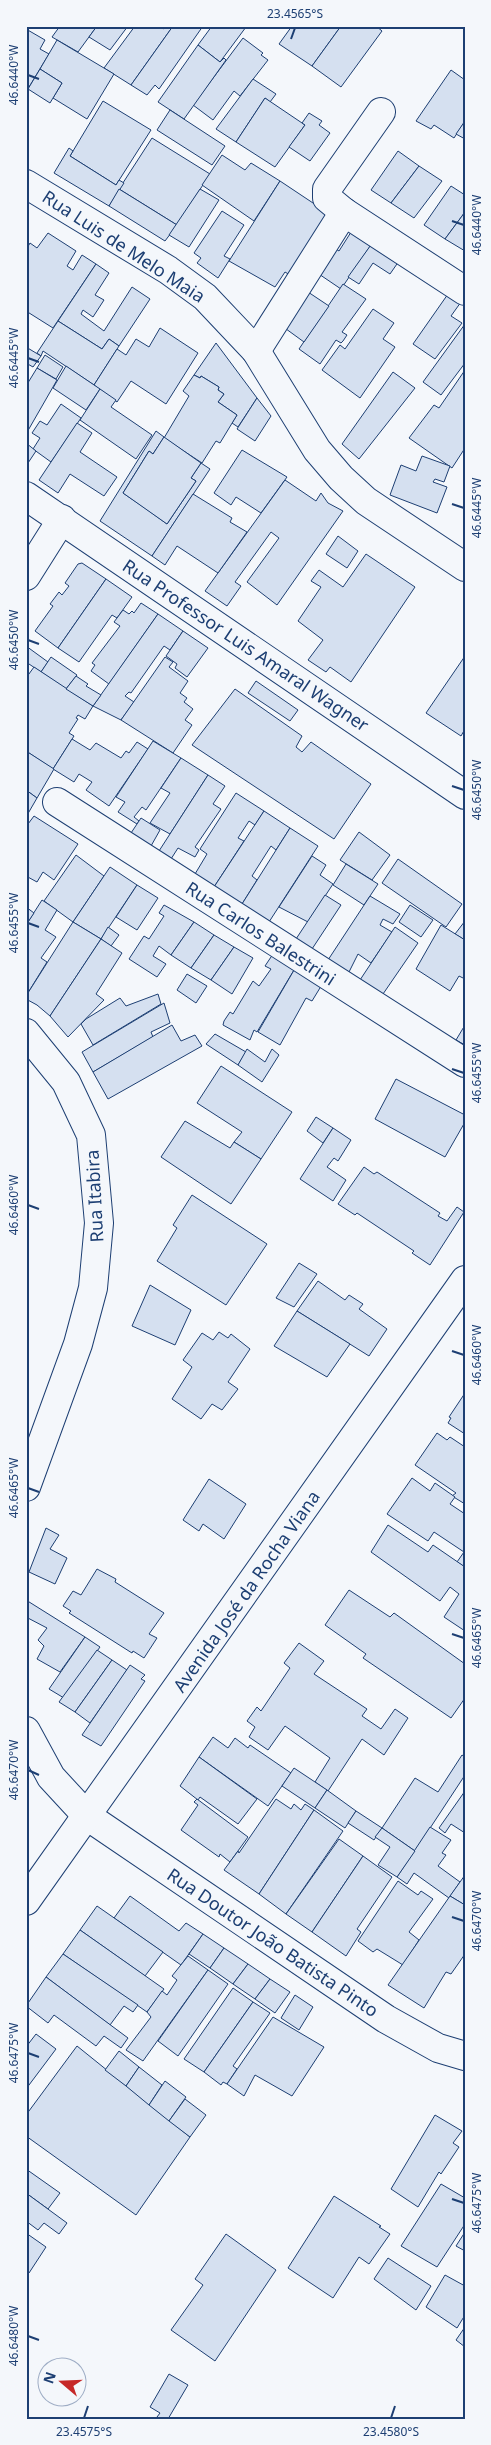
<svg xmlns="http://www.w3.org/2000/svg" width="491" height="2445" font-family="'Noto Sans',sans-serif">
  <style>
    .building { fill: #d5e0f0; stroke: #1d3f73 }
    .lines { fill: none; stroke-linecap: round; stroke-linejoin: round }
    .minor-casing { stroke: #1d3f73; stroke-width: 30 }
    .minor { stroke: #f4f7fb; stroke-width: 28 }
    .ticks { fill: none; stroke: #1d3f73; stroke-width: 2 }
    .labels { text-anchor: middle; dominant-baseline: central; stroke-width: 4; stroke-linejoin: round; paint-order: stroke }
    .street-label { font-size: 18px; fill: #1d3f73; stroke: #f4f7fb }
    .neatline { fill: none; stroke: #1d3f73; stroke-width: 2 }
    .ticks-label { font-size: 12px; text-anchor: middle; fill: #1d3f73 }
  </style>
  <rect width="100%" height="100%" fill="#f4f7fb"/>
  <!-- building -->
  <g class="building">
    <polygon points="60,26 97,26 78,52 52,37"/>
    <polygon points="97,26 128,26 110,50 89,37"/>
    <polygon points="135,26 160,26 164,29 166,26 173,26 131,85 104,68"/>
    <polygon points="173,26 203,26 159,89 155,85 147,95 131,85"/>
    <polygon points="212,26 246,27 220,62 198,45"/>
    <polygon points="292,26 341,26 312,66 279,44"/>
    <polygon points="341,26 376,26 382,31 341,87 312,66"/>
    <polygon points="26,29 45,40 40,49 49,54 26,92"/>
    <polygon points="243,38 263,53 261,55 268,60 240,96 234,91 213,120 193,105"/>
    <polygon points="57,40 114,74 87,119 53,98 62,83 40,69"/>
    <polygon points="198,45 220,62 224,58 226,60 184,119 158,102"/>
    <polygon points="40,69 62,83 50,103 28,89"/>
    <polygon points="451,70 465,80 465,121 454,138 434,125 431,129 416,121"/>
    <polygon points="253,79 276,94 270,102 265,98 236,142 216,129"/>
    <polygon points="265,98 305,125 275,167 236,142"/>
    <polygon points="103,101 151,130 116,185 70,156"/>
    <polygon points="170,110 225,146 212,165 157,130"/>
    <polygon points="309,113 322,121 319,125 330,133 310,161 289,147 305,125 302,123"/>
    <polygon points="465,121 465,139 456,134"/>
    <polygon points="152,138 210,174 177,225 119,189"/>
    <polygon points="69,148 73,151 70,156 116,185 119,180 124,183 109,206 54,173"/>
    <polygon points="398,151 419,166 391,203 371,190"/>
    <polygon points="222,155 245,170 251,163 280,181 254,221 202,185"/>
    <polygon points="419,166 442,181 414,218 391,203"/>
    <polygon points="280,181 334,217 295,278 285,272 275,287 229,261"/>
    <polygon points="451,186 465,195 465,212 445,239 424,225"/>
    <polygon points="119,189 177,225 165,241 109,206"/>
    <polygon points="200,189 219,200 189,247 169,235"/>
    <polygon points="222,211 244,225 224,256 230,259 218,278 197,263 201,258 194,253"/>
    <polygon points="465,212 465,251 445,239"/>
    <polygon points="353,229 373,242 341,289 310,268 327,243 339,251"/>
    <polygon points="48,233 76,251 67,266 73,270 82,255 96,264 53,328 26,311 26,250 30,243 37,248"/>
    <polygon points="373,242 399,261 390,274 373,263 359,284 348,277"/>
    <polygon points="96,264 109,273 95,295 104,300 93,317 83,310 81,314 104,331 132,287 150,299 119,346 109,339 102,349 58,321"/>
    <polygon points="343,284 366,299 342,332 347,335 343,341 341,343 336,340 320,364 299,349"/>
    <polygon points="305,290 329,306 304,342 282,326"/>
    <polygon points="448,294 461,302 451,316 462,323 435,359 413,344"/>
    <polygon points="373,309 394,323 383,339 395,347 360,398 322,370 340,345 345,349"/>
    <polygon points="58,321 102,349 109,339 119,346 94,385 43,351 41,356 37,353"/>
    <polygon points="465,324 465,363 441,395 423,382"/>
    <polygon points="160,328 198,353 166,404 131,381 117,402 94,385 117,349 126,355 136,339 149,347"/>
    <polygon points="216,343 257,398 238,427 232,423 237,415 218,402 224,394 218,390 219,387 201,376 200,378 194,375"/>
    <polygon points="26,347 41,356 33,367 26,363"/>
    <polygon points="45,355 63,367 56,379 37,368"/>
    <polygon points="66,366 100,389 86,410 53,388"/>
    <polygon points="37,368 57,380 26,434 26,386"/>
    <polygon points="465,370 465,448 452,468 409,438 434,405 439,408"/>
    <polygon points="393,372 415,388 359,459 342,444"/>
    <polygon points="194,375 200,378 201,376 219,387 218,390 224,394 218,402 237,415 220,443 216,441 202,463 164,438 189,396 183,391"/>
    <polygon points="100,389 116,400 111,407 152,435 136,459 80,420"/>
    <polygon points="257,398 271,416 255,441 237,429"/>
    <polygon points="61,404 81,418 51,462 33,449 40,438 32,433 40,421 47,425"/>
    <polygon points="77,423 92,433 80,452 117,477 104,496 70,474 58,493 39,480"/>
    <polygon points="156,431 164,437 153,454 149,451 123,493 145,508 167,524 196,481 191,478 201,463 210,469 152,556 100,521"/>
    <polygon points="164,437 201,463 191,478 196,481 167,524 123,493 149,451 153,454"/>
    <polygon points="26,443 36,451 26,466"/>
    <polygon points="242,450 287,477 261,513 236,497 231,505 214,493"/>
    <polygon points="422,456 450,466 444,482 435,479 433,482 447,487 437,513 390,495 401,465 416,471"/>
    <polygon points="285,480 316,501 321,493 328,503 343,511 277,605 247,582 279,538 271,532 235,582 241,586 227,606 205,591"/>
    <polygon points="193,494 232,518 230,522 247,532 218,573 177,546 165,565 152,556"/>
    <polygon points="338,536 358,551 347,568 326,554"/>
    <polygon points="366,554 415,587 351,682 330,667 326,672 308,660 323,640 298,621 321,587 311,581 319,570 343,587"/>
    <polygon points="82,563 106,579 58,648 35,631 53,606 50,604 59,592 62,595 69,586 65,583 78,564"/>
    <polygon points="106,579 132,597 117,618 112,615 79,662 58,648"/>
    <polygon points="141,603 158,614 109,684 91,671 95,665 92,663 120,626 114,622 123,610 129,614 132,611 134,613"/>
    <polygon points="158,614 183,631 170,650 164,646 131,693 129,692 125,696 134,702 121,720 93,706"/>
    <polygon points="183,631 208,648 187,677 175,668 177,664 166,656"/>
    <polygon points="26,646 48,662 41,672 26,662"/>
    <polygon points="465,656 465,729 461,736 426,713"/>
    <polygon points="51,657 77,675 66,689 41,672"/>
    <polygon points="165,657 173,662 169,667 188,681 180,693 187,698 184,702 193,709 185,720 192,725 173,753 121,720"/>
    <polygon points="34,667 93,706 85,719 78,715 76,718 78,719 69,733 74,736 53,769 26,751 26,678"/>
    <polygon points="76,676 88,684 86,686 101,695 93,706 66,689"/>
    <polygon points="256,681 298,710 290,721 248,693"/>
    <polygon points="235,689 302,736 296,747 302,752 311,742 371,784 334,839 192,745"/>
    <polygon points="72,739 90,750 96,743 121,758 126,751 129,753 137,742 148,749 109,806 86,790 92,782 79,774 74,782 53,769"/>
    <polygon points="153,741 181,758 146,810 142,807 134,817 139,821 137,824 118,812 125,802 116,797"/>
    <polygon points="26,751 54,769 37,798 26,790"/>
    <polygon points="181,758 208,775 170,834 150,823 170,793 161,788"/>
    <polygon points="208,775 225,786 213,804 221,809 195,847 199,850 195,857 178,848 171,859 159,851"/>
    <polygon points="26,790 37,798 26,817"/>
    <polygon points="236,793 264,811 255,825 249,821 238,838 244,841 214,887 195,874 207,854 200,849"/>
    <polygon points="264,811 290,828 276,850 271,846 252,876 257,880 242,904 214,887"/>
    <polygon points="34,816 78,844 54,880 43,872 37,882 26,876 26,823 28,824"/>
    <polygon points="141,818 160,830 151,846 131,833"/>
    <polygon points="290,828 318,846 269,922 242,904"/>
    <polygon points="359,832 390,855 372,880 340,860"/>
    <polygon points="76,855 104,876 73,922 44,901"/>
    <polygon points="312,856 326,865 320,875 333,884 308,922 279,907"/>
    <polygon points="398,859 462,904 446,927 382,883"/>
    <polygon points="346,864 378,884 364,905 333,885"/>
    <polygon points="110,867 137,885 101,939 73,922"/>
    <polygon points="137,885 158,898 137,930 116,917"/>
    <polygon points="325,895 341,905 312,949 296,939"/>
    <polygon points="370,896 400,914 393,924 383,919 380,925 392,932 371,963 358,954 349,972 328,960"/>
    <polygon points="42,900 57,910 45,930 56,937 41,958 47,962 26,996 26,925"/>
    <polygon points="164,905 194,922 171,955 159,946 153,956 166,964 157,977 129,959 144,936 149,939 164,916 159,913"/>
    <polygon points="410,905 433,920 421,937 399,922"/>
    <polygon points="26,907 34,913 26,925"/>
    <polygon points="465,921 465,940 455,934"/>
    <polygon points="73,922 101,939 50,1016 37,1005 26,999 26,996"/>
    <polygon points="194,922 214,935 191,968 171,955"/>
    <polygon points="441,925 465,940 465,979 459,976 450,991 416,969"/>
    <polygon points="108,927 119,935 111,946 101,939"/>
    <polygon points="395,927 418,943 383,994 360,980"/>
    <polygon points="214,935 234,947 211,980 191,968"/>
    <polygon points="101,939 122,953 96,994 104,1000 68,1037 50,1016"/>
    <polygon points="234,947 253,958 232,994 211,980"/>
    <polygon points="275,951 297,965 257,1032 254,1030 250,1040 223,1025 224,1021 230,1012 233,1014 253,981 259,986 271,969 265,966"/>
    <polygon points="297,965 323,983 312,1001 306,998 280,1045 258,1032"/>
    <polygon points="187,974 207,986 196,1003 177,990"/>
    <polygon points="158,994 161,1004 93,1045 81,1024 86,1019 120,998 126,1006"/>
    <polygon points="164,1003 170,1023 151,1032 153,1037 93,1072 82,1052"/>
    <polygon points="172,1025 181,1041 195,1035 202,1046 108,1099 93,1072"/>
    <polygon points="465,1025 465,1045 456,1040"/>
    <polygon points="215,1034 246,1052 238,1065 206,1044"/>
    <polygon points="247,1049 265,1062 272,1049 279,1055 262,1082 238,1065"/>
    <polygon points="221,1066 292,1112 261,1159 234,1142 242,1132 197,1103"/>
    <polygon points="396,1079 465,1115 465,1122 445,1157 375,1119"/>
    <polygon points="316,1117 333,1128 323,1143 307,1131"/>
    <polygon points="185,1121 230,1148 234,1142 261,1159 231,1204 161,1157"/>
    <polygon points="333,1128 351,1140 338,1161 334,1158 327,1167 346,1180 333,1201 300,1179"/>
    <polygon points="364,1167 374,1174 377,1172 440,1213 438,1216 447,1221 457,1207 464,1212 430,1265 412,1253 414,1251 357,1213 355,1215 338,1204"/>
    <polygon points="192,1195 267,1244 226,1305 157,1261 177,1228 173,1225"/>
    <polygon points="299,1263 317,1274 294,1307 276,1298"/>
    <polygon points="318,1281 345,1300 349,1295 363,1304 359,1309 387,1329 369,1356 297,1311"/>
    <polygon points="150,1285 191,1310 175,1345 132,1326"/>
    <polygon points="297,1311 350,1344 327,1377 274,1346"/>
    <polygon points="219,1332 228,1338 231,1334 250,1349 228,1382 238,1389 222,1410 212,1404 201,1419 172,1399 192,1367 183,1360 202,1333 213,1340"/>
    <polygon points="465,1393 465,1434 448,1423 451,1418 449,1417"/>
    <polygon points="437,1433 447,1440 450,1437 465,1447 465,1504 452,1496 456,1493 415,1465"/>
    <polygon points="412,1478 430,1491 435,1483 455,1497 450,1504 465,1514 465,1567 457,1562 464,1552 434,1532 428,1541 387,1514"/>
    <polygon points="209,1479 246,1504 224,1539 203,1524 199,1531 183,1520"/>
    <polygon points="388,1525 428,1552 433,1545 465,1567 465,1631 444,1617 459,1594 450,1587 440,1601 371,1552"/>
    <polygon points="46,1528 59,1535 50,1549 67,1558 55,1584 29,1572"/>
    <polygon points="97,1569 116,1579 115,1582 164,1613 149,1634 157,1638 144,1658 133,1651 132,1653 69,1613 71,1611 63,1606 73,1591 81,1595"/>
    <polygon points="349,1590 390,1617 394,1613 465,1664 465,1698 451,1718 363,1658 366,1654 325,1625"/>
    <polygon points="26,1600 85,1637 60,1672 37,1659 44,1646 38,1640 47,1628 26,1617"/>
    <polygon points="85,1637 100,1647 64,1698 49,1689"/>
    <polygon points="299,1643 324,1661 314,1674 367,1709 362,1716 381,1729 395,1709 408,1718 384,1755 362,1739 328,1791 315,1782 330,1758 285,1726 268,1750 249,1737 255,1727 247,1721 257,1707 261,1711 290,1668 284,1663"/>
    <polygon points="97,1650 112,1660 75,1712 59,1702"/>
    <polygon points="112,1660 127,1670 90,1723 75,1712"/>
    <polygon points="130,1665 145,1675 141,1679 145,1681 101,1746 82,1735"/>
    <polygon points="213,1737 228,1748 235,1738 248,1748 250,1745 291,1773 268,1806 199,1757"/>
    <polygon points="462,1755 465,1757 465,1775 415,1851 382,1828 415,1778 438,1792"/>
    <polygon points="199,1757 257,1799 238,1824 200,1797 198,1800 180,1786"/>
    <polygon points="294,1768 327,1790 315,1808 282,1786"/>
    <polygon points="327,1790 356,1811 345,1828 315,1808"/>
    <polygon points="465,1791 465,1833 451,1824 445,1833 439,1828"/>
    <polygon points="197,1799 248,1837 230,1862 220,1854 219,1857 181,1830 198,1805 194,1802"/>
    <polygon points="276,1799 291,1809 294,1804 301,1810 305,1804 314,1810 259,1894 224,1870 238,1851 239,1853"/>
    <polygon points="314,1810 343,1831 286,1914 259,1894"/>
    <polygon points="356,1811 382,1828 374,1840 348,1823"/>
    <polygon points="430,1827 451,1840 442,1853 446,1855 438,1866 460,1882 449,1898 414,1873 407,1884 397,1877"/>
    <polygon points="382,1828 415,1851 397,1877 378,1865 390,1847 375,1837"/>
    <polygon points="339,1839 363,1856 312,1932 286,1914"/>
    <polygon points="363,1856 392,1877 357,1929 361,1932 346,1956 312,1932"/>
    <polygon points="465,1875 465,1905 450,1896"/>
    <polygon points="398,1881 418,1895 421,1891 433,1899 409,1932 419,1940 403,1965 377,1949 373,1952 358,1941"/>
    <polygon points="130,1896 179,1931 186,1923 203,1934 181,1965 114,1918"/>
    <polygon points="450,1896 465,1905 465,1954 451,1974 446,1972 424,2008 388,1985"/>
    <polygon points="97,1906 163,1952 145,1976 80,1930"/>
    <polygon points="80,1930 164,1989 147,2012 63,1954"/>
    <polygon points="203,1934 224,1948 210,1968 189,1954"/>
    <polygon points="224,1948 248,1964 233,1984 210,1968"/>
    <polygon points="63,1954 138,2005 133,2012 124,2006 110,2025 46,1977"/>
    <polygon points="188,1956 208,1970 143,2061 126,2050 151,2017 147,2012 162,1991 167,1995 177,1980 172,1976"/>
    <polygon points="248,1964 270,1979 255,1999 233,1984"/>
    <polygon points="208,1970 228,1984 178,2056 158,2041"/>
    <polygon points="46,1977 128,2038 121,2048 104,2036 96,2046 54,2015 48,2023 26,2006"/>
    <polygon points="270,1979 290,1992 275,2013 255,1999"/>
    <polygon points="233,1988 253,2002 204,2072 184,2059"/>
    <polygon points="295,1995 313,2007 299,2030 281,2018"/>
    <polygon points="253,2002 270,2013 233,2066 237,2069 227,2084 223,2082 221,2085 204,2072"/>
    <polygon points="273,2017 324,2047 292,2096 255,2075 244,2096 227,2084"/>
    <polygon points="36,2034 56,2049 26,2089 26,2047"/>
    <polygon points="77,2046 190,2137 136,2215 26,2136 26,2115"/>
    <polygon points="119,2051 139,2067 126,2086 105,2070"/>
    <polygon points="139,2067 162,2085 149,2105 126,2086"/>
    <polygon points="165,2081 186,2097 169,2121 149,2105"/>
    <polygon points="185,2099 206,2115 190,2137 169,2121"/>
    <polygon points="435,2115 462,2131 453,2143 459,2147 441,2174 439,2172 418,2207 391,2189"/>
    <polygon points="26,2169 60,2193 48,2209 26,2193"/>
    <polygon points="441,2184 465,2198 465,2224 437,2267 401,2246"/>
    <polygon points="26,2193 67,2223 59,2234 44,2223 38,2230 26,2221"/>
    <polygon points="334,2196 381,2226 379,2227 390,2234 369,2264 359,2257 333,2298 288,2268"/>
    <polygon points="465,2232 465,2251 456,2246"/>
    <polygon points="26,2233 46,2247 29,2273 26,2272"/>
    <polygon points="226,2234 276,2270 215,2361 171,2330 203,2285 195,2279"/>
    <polygon points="388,2258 431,2286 416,2310 374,2279"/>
    <polygon points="445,2275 465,2286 465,2315 457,2328 426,2307"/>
    <polygon points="465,2327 465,2347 456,2340"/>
    <polygon points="169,2374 188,2385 168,2419 161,2419 157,2417 160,2413 150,2407"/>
  </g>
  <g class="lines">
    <!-- minor casing -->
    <g class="minor-casing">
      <g id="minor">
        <polyline points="381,112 327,189 327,198 344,212 465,291"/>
        <polyline points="26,184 168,270 205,297 256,351 317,450 341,478 366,501 465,567"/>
        <polyline points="256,351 344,212"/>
        <polyline points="26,496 465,795"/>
        <polyline points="26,576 62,519"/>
        <polyline points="57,802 465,1063"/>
        <polyline points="26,1033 66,1082 91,1135 99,1223 93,1288 78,1344 26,1487"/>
        <polyline points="26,1731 51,1777 87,1816 386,2019 438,2048 465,2056"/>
        <polyline points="26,1901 465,1280"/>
      </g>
    </g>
    <!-- minor -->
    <use href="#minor" class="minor"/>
  </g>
  <!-- ticks -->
  <path class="ticks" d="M291 39 295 28M28 75 39 79M452 221 464 225M28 358 39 362M452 504 464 508M28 640 39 644M452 786 464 790M28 923 39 927M452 1069 464 1073M28 1205 39 1209M452 1351 464 1355M28 1488 39 1492M452 1634 464 1638M28 1770 39 1775M452 1917 464 1921M28 2053 39 2057M452 2199 464 2203M28 2336 39 2340M84 2418 88 2406M391 2418 395 2406"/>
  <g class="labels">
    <!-- street labels -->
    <g class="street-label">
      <text transform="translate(124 246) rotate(33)">Rua Luis de Melo Maia</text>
      <text transform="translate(246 645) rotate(34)">Rua Professor Luis Amaral Wagner</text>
      <text transform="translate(261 933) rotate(33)">Rua Carlos Balestrini</text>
      <text transform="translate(94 1196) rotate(-93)">Rua Itabira</text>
      <text transform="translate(246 1591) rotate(-55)">Avenida José da Rocha Viana</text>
      <text transform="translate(273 1942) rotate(34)">Rua Doutor João Batista Pinto</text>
    </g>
  </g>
  <!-- border -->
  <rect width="491" height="2445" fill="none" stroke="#f4f7fb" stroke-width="55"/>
  <!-- north arrow -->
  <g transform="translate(62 2382) rotate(289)"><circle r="24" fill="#f4f7fb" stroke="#9eadc5"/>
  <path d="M0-4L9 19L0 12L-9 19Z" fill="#c62828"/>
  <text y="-8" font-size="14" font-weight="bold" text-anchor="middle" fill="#1d3f73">N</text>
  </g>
  <rect x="28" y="28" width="436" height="2390" class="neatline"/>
  <g class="ticks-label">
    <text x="295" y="18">23.4565°S</text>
    <text transform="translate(14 75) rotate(-90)" y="4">46.6440°W</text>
    <text transform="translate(477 225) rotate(-90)" y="4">46.6440°W</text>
    <text transform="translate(14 358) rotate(-90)" y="4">46.6445°W</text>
    <text transform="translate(477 508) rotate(-90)" y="4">46.6445°W</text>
    <text transform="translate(14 640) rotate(-90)" y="4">46.6450°W</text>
    <text transform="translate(477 790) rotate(-90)" y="4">46.6450°W</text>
    <text transform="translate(14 923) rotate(-90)" y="4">46.6455°W</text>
    <text transform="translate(477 1073) rotate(-90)" y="4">46.6455°W</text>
    <text transform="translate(14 1205) rotate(-90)" y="4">46.6460°W</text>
    <text transform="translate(477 1355) rotate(-90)" y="4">46.6460°W</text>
    <text transform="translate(14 1488) rotate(-90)" y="4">46.6465°W</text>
    <text transform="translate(477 1638) rotate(-90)" y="4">46.6465°W</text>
    <text transform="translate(14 1770) rotate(-90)" y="4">46.6470°W</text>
    <text transform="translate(477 1921) rotate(-90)" y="4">46.6470°W</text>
    <text transform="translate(14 2053) rotate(-90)" y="4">46.6475°W</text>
    <text transform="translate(477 2203) rotate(-90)" y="4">46.6475°W</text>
    <text transform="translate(14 2336) rotate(-90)" y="4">46.6480°W</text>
    <text x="84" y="2436">23.4575°S</text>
    <text x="391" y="2436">23.4580°S</text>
  </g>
</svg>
